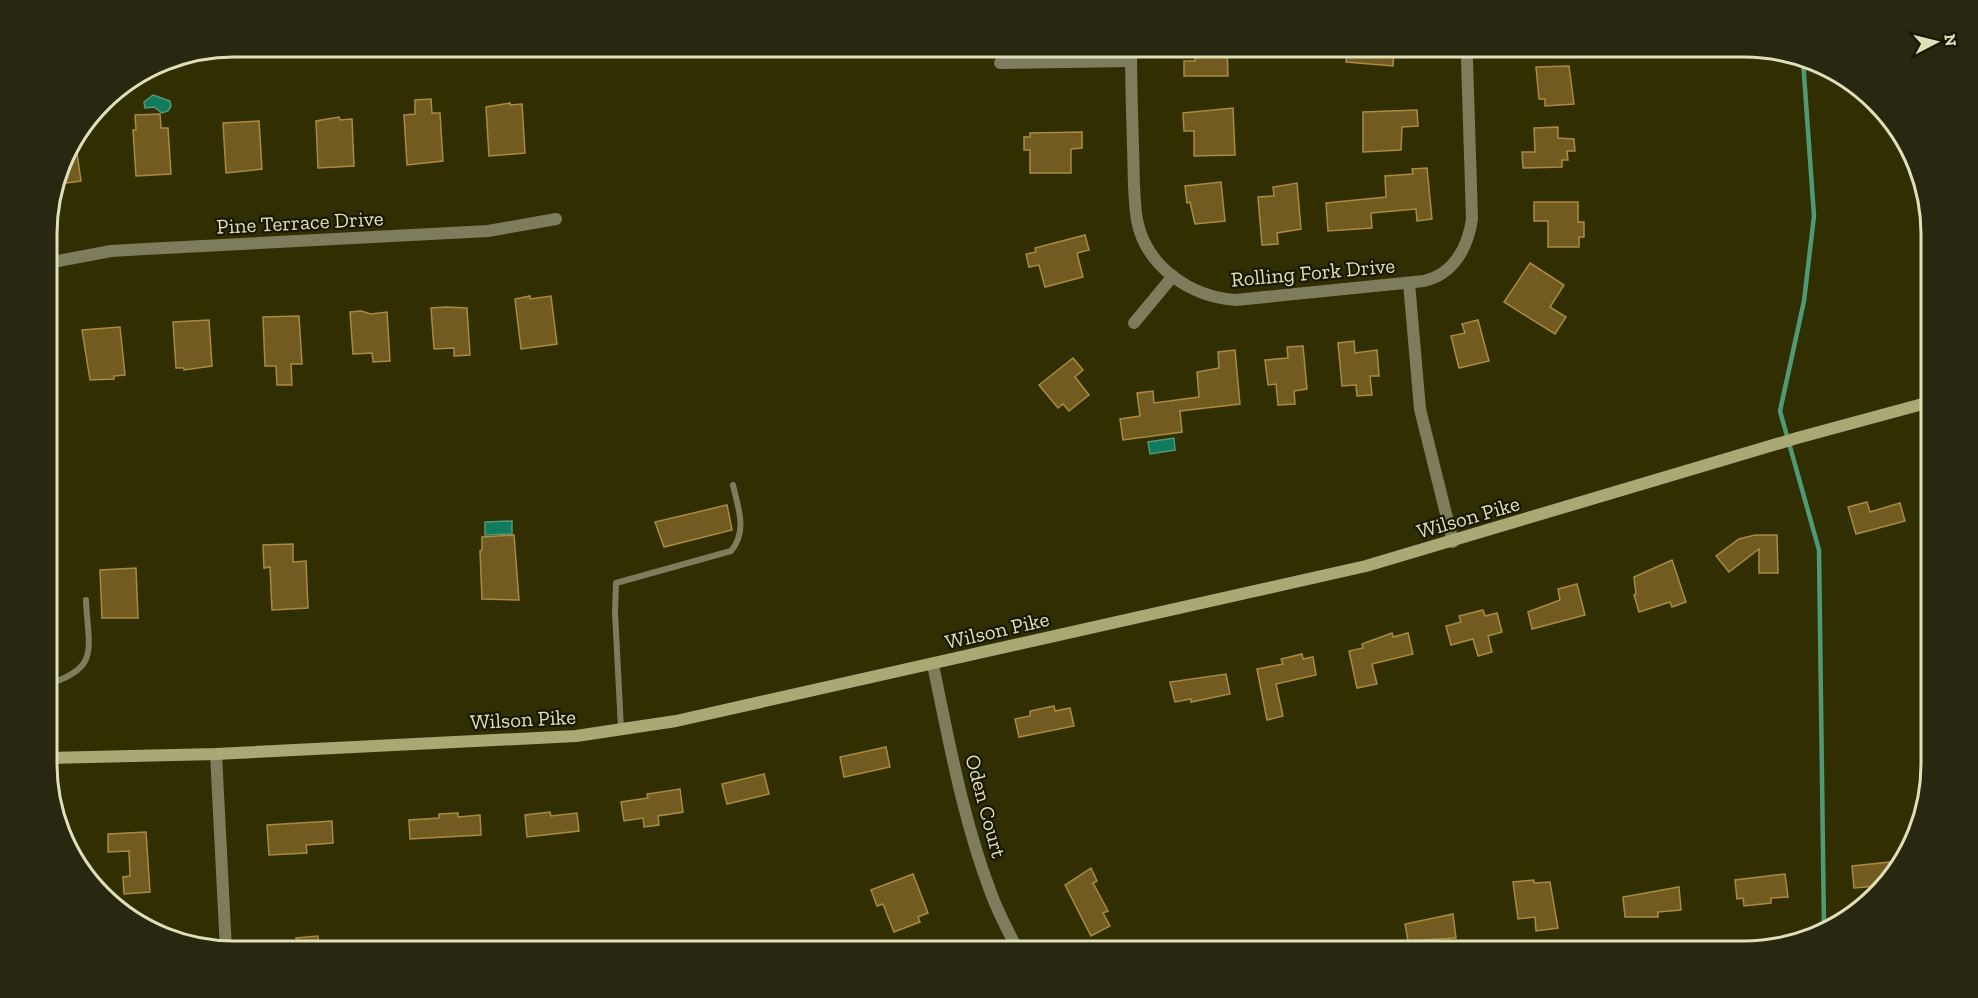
<svg xmlns="http://www.w3.org/2000/svg" width="1978" height="998" font-family="'Zilla Slab',serif">
  <style>
    .water { fill: #127b5d; stroke: #509978; stroke-width: 1.5 }
    .lines { fill: none; stroke-linecap: round; stroke-linejoin: round }
    .stream { stroke: #509978; stroke-width: 4.5 }
    .building { fill: #725b21; stroke: #aa8b3d; stroke-width: 1.5 }
    .lane { stroke: #7d7d5d; stroke-width: 6 }
    .street { stroke: #7d7d5d; stroke-width: 12 }
    .secondary { stroke: #aaa976; stroke-width: 12 }
    .labels { text-anchor: middle; dominant-baseline: central; stroke-width: 4.5; stroke-linejoin: round; paint-order: stroke }
    .street-label { font-size: 21px; fill: #dfdfb8; stroke: #181701 }
    .rim { fill: none; stroke: #dfdfb8; stroke-width: 3 }
  </style>
  <rect width="100%" height="100%" fill="#312f02"/>
  <!-- water -->
  <g class="water">
    <polygon points="153,95 170,101 171,106 168,111 162,113 154,107 145,108 144,102"/>
    <polygon points="1174,438 1175,450 1150,454 1148,442"/>
    <polygon points="512,521 512,534 485,535 485,522"/>
  </g>
  <g class="lines">
    <!-- stream -->
    <polyline class="stream" points="1803,60 1814,216 1804,301 1780,411 1819,550 1824,928"/>
  </g>
  <!-- building -->
  <g class="building">
    <polygon points="1195,46 1227,46 1228,76 1184,76 1184,61 1195,61"/>
    <polygon points="1352,46 1381,46 1381,50 1394,51 1393,66 1346,62 1348,48"/>
    <polygon points="1569,66 1574,104 1545,106 1545,99 1539,99 1536,67"/>
    <polygon points="431,99 432,113 440,113 443,161 407,165 404,115 415,114 415,100"/>
    <polygon points="510,103 510,105 522,104 525,153 489,156 486,107"/>
    <polygon points="1233,108 1235,155 1194,156 1194,131 1184,131 1183,113"/>
    <polygon points="1417,110 1418,126 1402,127 1401,150 1363,152 1363,112"/>
    <polygon points="160,114 161,128 168,128 171,174 136,176 133,130 136,130 135,115"/>
    <polygon points="339,117 340,120 352,119 354,166 318,168 316,121"/>
    <polygon points="259,121 262,169 226,173 223,123"/>
    <polygon points="1558,127 1558,138 1574,139 1575,151 1567,151 1568,160 1562,160 1562,167 1523,168 1522,152 1535,152 1534,128"/>
    <polygon points="1082,132 1082,148 1071,149 1071,173 1030,173 1030,150 1024,150 1024,137 1030,137 1030,133"/>
    <polygon points="75,139 81,181 57,184 66,151"/>
    <polygon points="1427,168 1432,219 1417,221 1416,209 1371,213 1372,228 1328,231 1326,203 1386,197 1385,176 1413,174 1412,169"/>
    <polygon points="1221,182 1225,221 1195,224 1190,202 1187,203 1185,186"/>
    <polygon points="1297,183 1301,229 1277,233 1278,244 1262,245 1258,197 1274,196 1273,187"/>
    <polygon points="1534,202 1578,202 1578,222 1584,222 1584,237 1579,237 1579,247 1548,247 1548,221 1534,221"/>
    <polygon points="1085,235 1089,250 1077,253 1083,277 1045,287 1039,265 1029,267 1026,254 1036,252 1035,248"/>
    <polygon points="1530,263 1564,285 1550,307 1566,317 1555,334 1504,302"/>
    <polygon points="530,296 530,299 551,296 557,344 521,349 515,299"/>
    <polygon points="446,307 467,308 470,355 454,356 454,348 434,349 431,308"/>
    <polygon points="361,311 371,314 387,312 390,361 373,362 372,353 353,354 350,312"/>
    <polygon points="299,316 302,364 291,364 292,385 277,385 276,366 265,366 263,317"/>
    <polygon points="209,320 212,366 184,370 184,368 176,368 173,322"/>
    <polygon points="1478,320 1489,361 1459,368 1451,336 1465,333 1462,324"/>
    <polygon points="120,327 125,375 114,376 114,379 90,380 82,330"/>
    <polygon points="1354,341 1355,353 1377,350 1379,376 1370,376 1372,395 1357,396 1356,385 1342,386 1338,343"/>
    <polygon points="1303,346 1307,389 1294,391 1295,404 1278,405 1276,384 1268,385 1265,360 1288,358 1287,347"/>
    <polygon points="1235,350 1240,404 1180,411 1182,432 1123,440 1120,419 1140,416 1137,393 1153,391 1154,403 1199,397 1197,372 1219,368 1218,352"/>
    <polygon points="1073,358 1083,370 1075,377 1089,395 1069,411 1063,404 1058,408 1039,385"/>
    <polygon points="1867,502 1870,512 1900,503 1905,521 1856,534 1848,507"/>
    <polygon points="727,505 732,530 664,547 655,522"/>
    <polygon points="514,535 519,600 482,599 480,551 482,550 482,537"/>
    <polygon points="1755,535 1777,535 1778,573 1759,573 1759,549 1729,572 1716,556 1739,539"/>
    <polygon points="293,544 293,562 306,561 308,608 272,610 270,567 264,568 263,545"/>
    <polygon points="1672,560 1686,602 1672,607 1670,602 1639,612 1634,595 1636,594 1634,577"/>
    <polygon points="136,568 138,618 102,618 100,570"/>
    <polygon points="1577,584 1585,615 1532,629 1528,612 1560,600 1558,589"/>
    <polygon points="1483,610 1485,616 1497,613 1502,632 1488,636 1492,652 1478,656 1473,639 1451,645 1446,626 1461,622 1459,616"/>
    <polygon points="1392,633 1393,637 1408,633 1413,654 1372,664 1377,684 1357,688 1349,651 1363,648 1362,644"/>
    <polygon points="1302,654 1303,659 1313,657 1316,675 1276,684 1283,716 1267,720 1257,669 1283,664 1281,659"/>
    <polygon points="1226,674 1230,694 1191,702 1191,699 1175,702 1170,682"/>
    <polygon points="1054,706 1055,711 1070,708 1074,726 1019,737 1015,719 1030,716 1030,711"/>
    <polygon points="886,747 890,767 844,777 840,757"/>
    <polygon points="764,774 769,794 727,804 722,784"/>
    <polygon points="680,789 683,812 658,816 659,825 644,827 643,818 624,821 621,802 648,798 647,794"/>
    <polygon points="550,812 551,816 577,813 579,831 527,837 525,815"/>
    <polygon points="458,813 458,817 480,815 481,835 410,839 409,820 439,818 439,814"/>
    <polygon points="332,821 333,843 306,845 307,853 269,855 267,825"/>
    <polygon points="146,832 150,892 124,894 123,877 130,876 129,851 108,852 108,834"/>
    <polygon points="1900,861 1878,886 1854,888 1852,866"/>
    <polygon points="1091,868 1097,881 1093,883 1108,911 1103,913 1110,926 1091,936 1065,885"/>
    <polygon points="913,874 928,913 918,917 920,922 894,932 883,904 877,906 871,890"/>
    <polygon points="1785,874 1788,897 1771,898 1771,903 1744,906 1743,898 1737,899 1735,880"/>
    <polygon points="1534,880 1534,883 1550,882 1558,928 1536,931 1535,917 1518,919 1513,882"/>
    <polygon points="1679,887 1681,910 1658,912 1658,917 1625,917 1623,897"/>
    <polygon points="1453,914 1456,938 1408,941 1405,924"/>
    <polygon points="318,936 319,951 297,951 296,938"/>
  </g>
  <g class="lines">
    <!-- lane -->
    <g class="lane">
      <path d="M48 684C101 668 88 648 86 600"/>
      <path d="M621 729 615 612 616 583 731 551C748 531 738 508 733 485"/>
    </g>
    <!-- street -->
    <g class="street">
      <path d="M1131 46C1131 80 1132 114 1133 147 1134 171 1133 196 1137 220 1146 267 1191 297 1236 300L1424 281C1454 274 1468 247 1472 219L1467 60"/>
      <polyline points="1000,63 1131,61"/>
      <polyline points="47,263 111,251 145,249 488,231 556,219"/>
      <polyline points="1409,283 1420,409 1453,542"/>
      <polyline points="1134,323 1173,276"/>
      <path d="M933 665C949 741 963 820 991 893 998 913 1009 932 1018 951"/>
      <polyline points="216,754 226,950"/>
    </g>
    <!-- secondary -->
    <polyline class="secondary" points="48,758 216,754 576,736 676,721 1366,566 1797,438 1930,402"/>
  </g>
  <g class="labels">
    <!-- street labels -->
    <g class="street-label">
      <text transform="translate(300 222) rotate(-3)">Pine Terrace Drive</text>
      <text transform="translate(1313 272) rotate(-5)">Rolling Fork Drive</text>
      <text transform="translate(1468 517) rotate(-16)">Wilson Pike</text>
      <text transform="translate(997 630) rotate(-13)">Wilson Pike</text>
      <text transform="translate(523 719) rotate(-3)">Wilson Pike</text>
      <text transform="translate(986 806) rotate(75)">Oden Court</text>
    </g>
  </g>
  <!-- crop -->
  <path d="M0 0H1978V998H0ZM234 57H1744A177 177 0 0 1 1921 234V764A177 177 0 0 1 1744 941H234A177 177 0 0 1 57 764V234A177 177 0 0 1 234 57Z" fill="#282710" fill-rule="evenodd"/>
  <path class="rim" d="M234 57H1744A177 177 0 0 1 1921 234V764A177 177 0 0 1 1744 941H234A177 177 0 0 1 57 764V234A177 177 0 0 1 234 57Z"/>
  <!-- north arrow -->
  <g transform="translate(1936 42) rotate(83)" stroke="#181701" stroke-width="4.5" paint-order="stroke">
  <path d="M0-4.5L10 22L0 15L-10 22Z" fill="#dfdfb8"/>
  <text y="-9" font-size="16" font-weight="bold" text-anchor="middle" fill="#dfdfb8">N</text>
  </g>
</svg>
